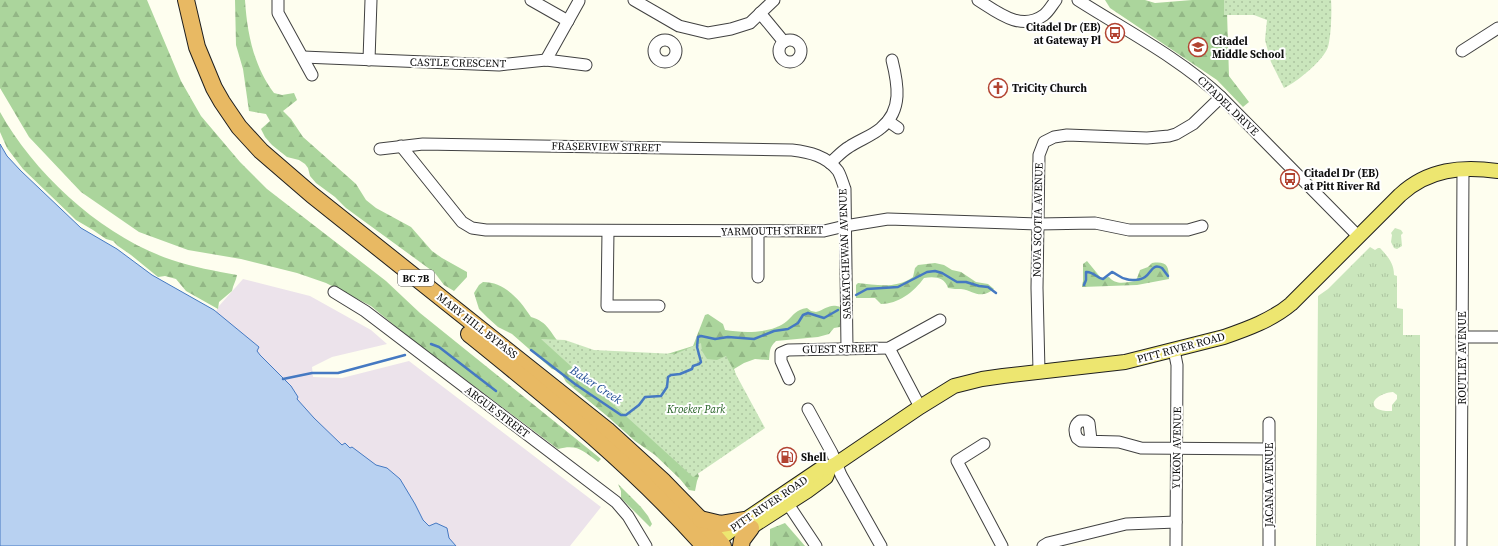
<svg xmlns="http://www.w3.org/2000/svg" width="1498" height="546" font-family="'Source Serif 4',serif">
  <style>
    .industrial { fill: #ece3eb }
    .grass { fill: url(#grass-tufts); fill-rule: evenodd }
    .forest { fill: url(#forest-firs) }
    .park { fill: url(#park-dots) }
    .water { fill: #b8d1f1; stroke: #4579c2 }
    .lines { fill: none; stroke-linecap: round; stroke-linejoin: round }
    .stream { stroke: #4579c2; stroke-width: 2.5 }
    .minor-casing { stroke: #414141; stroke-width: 13 }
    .major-casing { stroke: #1f1f1f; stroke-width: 16 }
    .highway-casing { stroke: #1f1f1f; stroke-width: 18 }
    .minor { stroke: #fff; stroke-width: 11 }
    .major { stroke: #ede670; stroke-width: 14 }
    .highway { stroke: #e8b963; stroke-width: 16 }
    .labels { text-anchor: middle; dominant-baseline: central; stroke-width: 4; stroke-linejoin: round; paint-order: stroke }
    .shield { fill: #fff; stroke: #565656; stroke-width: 1 }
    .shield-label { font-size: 10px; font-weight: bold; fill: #0e0e0e }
    .poi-label { font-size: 11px; font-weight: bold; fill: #0e0e0e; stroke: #fff; text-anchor: start }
    .street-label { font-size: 11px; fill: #0e0e0e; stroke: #fff }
    .park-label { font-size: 11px; font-style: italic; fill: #246023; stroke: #fff }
    .water-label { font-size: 12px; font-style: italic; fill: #214d95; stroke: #fff }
  </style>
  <defs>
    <pattern id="grass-tufts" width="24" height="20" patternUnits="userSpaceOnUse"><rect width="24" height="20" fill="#cae6bc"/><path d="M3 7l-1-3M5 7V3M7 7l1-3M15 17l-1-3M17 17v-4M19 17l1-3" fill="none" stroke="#acc4a0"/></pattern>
    <pattern id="forest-firs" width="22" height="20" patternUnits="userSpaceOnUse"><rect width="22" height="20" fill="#abd59c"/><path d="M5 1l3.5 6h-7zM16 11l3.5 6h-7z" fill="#92b685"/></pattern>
    <pattern id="park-dots" width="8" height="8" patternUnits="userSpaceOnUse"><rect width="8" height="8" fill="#cae6bc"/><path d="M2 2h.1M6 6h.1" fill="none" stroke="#acc4a0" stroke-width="1.8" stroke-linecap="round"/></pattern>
  </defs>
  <rect width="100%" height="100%" fill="#fefeef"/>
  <!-- industrial -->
  <polygon class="industrial" points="243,279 310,296 371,330 387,344 332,357 312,367 313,377 342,378 409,361 601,507 570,546 362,546 191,358 219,306"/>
  <!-- grass -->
  <g class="grass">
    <polygon points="1395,228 1401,230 1403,233 1401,235 1402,246 1397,249 1394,248 1391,242 1392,235 1391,233"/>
    <path d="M1370 247 1375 250 1378 248H1380C1388 257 1394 263 1394 275L1397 276V308L1403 309V335H1420V546H1316L1318 296 1328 289ZM1393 392 1397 395V399L1392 405V411C1364 412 1371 394 1393 392Z"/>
  </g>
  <!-- forest -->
  <g class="forest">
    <path d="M0 0H147L181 81 201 116 240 162 267 189 386 281 420 313 601 459 598 462C583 451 578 444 558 449L406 335 371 306 326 283 297 273 241 259 188 250 139 232 81 192 29 137 0 88Z"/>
    <path d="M235 0H245C247 33 254 67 274 93L282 95 294 93 297 100 283 111 291 119 303 137 356 184 366 200 376 208 411 227 432 251 442 258 467 272V277L454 291 444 285 435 273 346 208 335 197 316 183 310 176 308 168 305 164 299 160 287 157 272 145 265 137 261 129 270 121 266 114 249 111 243 69 236 45Z"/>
    <polygon points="1105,0 1145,0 1155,3 1192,0 1255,0 1227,12 1229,76 1249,102 1243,107 1217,80 1110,8"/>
    <path d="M0 112C35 175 103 237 172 260 193 267 215 271 237 275 236 281 233 285 232 291L219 302 218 309 186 291 176 279 165 276 158 277 131 255 118 246 113 241 106 239 93 230 76 220 23 169 7 148 0 132Z"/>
    <path d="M1087 261 1101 278 1109 277C1116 286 1127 282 1136 281L1140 270 1148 267 1152 263C1166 261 1169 265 1169 279L1137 285 1082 287 1083 281V264Z"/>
    <path d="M935 263 944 265 952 270 961 272 976 282 988 284 994 289C979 300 975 291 961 289 957 289 953 289 948 288 945 277 934 276 924 278 914 292 898 304 881 304L875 298H856V285L858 283C877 285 896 289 913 277L915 268 918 265Z"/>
    <path d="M483 282C505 282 520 300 531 317 548 322 550 332 560 344L591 353 664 355 693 346 705 315 708 314 723 324 725 330C743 333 772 334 787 321 795 314 795 310 807 308L811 311 816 312C826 309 830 303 840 307V327L834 328 829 334 818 337 776 341C769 347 770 352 769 360L755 359 744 363 734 369 736 375 695 468 699 476 697 481 695 491 689 490 680 479 655 455 635 441 607 416 566 382 560 371 552 369 512 334 498 327 488 318 479 309 474 293 479 285Z"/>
    <polygon points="618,484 641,507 648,516 652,524 650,527 621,498 621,491"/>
    <polygon points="785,523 805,546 770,546 770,529"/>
  </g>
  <!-- park -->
  <g class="park">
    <path d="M1224 0H1331C1332 11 1331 37 1328 47 1323 61 1297 82 1284 88L1271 62 1265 40 1267 20 1254 15H1224Z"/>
    <polygon points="541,339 565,340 594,350 675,354 701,343 702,351 707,359 717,360 726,356 765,428 693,477"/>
  </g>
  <!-- water -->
  <polygon class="water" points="0,144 7,156 21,171 81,228 117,249 152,275 214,310 259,347 257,351 260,355 291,386 298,397 297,399 314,418 342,445 345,443 350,448 352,447 376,465 387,468 400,479 415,504 423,520 429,526 436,523 447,528 449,538 456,546 0,546"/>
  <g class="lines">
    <!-- stream -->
    <g class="stream">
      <path d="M1084 285 1086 280V272C1093 271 1096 278 1103 279L1112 272C1117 274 1120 278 1126 279 1131 281 1141 280 1145 277 1152 272 1152 263 1162 268L1168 276"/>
      <polyline points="856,295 867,289 898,287 927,272 935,271 942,273 957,282 966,282 979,286 988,287 996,293"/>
      <polyline points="431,344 439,347 496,391"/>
      <polyline points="531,350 575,384 621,415 626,415 639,405 645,397 661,396 667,387 668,377 671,375 680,374 692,369 693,366 699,364 701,362 697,347 698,337 701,336 715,339 728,337 754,339 774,331 788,329 798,323 803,315 808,313 824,318 838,310"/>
      <polyline points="283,379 312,373 338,373 405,355"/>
    </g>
    <!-- minor casing -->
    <g class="minor-casing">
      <g id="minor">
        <polyline points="278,0 278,13 312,75"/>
        <polyline points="531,0 568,21"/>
        <polyline points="634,0 679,26 708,33 731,29 750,23 774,0"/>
        <path d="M978 0C997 12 1021 32 1044 15 1049 11 1052 5 1056 0"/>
        <path d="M1078 0C1125 30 1181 59 1221 97L1359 237"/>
        <polyline points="760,13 784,42"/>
        <circle cx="665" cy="51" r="11"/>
        <circle cx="790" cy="51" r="11"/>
        <polyline points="1462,51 1498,28"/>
        <polyline points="303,57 499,65 546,60 586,65"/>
        <polyline points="369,60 371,0"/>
        <polyline points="546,60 579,1"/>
        <polyline points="888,121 898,128"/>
        <polyline points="401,146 462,222 472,228 486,230 824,231 845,226 888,219 1038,224 1095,223 1129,230 1188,230 1202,226"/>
        <path d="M380 149 423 144 792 150C809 152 827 156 838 171 841 176 843 184 845 189L847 349"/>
        <path d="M830 163C836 158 842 151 849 147 859 140 872 136 881 128 903 110 898 84 892 60"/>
        <polyline points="608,231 607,306 659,306"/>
        <polyline points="758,277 758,232"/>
        <polyline points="334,292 365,311 616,502 628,516 646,546"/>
        <polyline points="1462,337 1498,337"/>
        <polyline points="889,348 920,407"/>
        <polyline points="1174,350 1177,365 1176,546"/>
        <polyline points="1039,371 1037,288 1039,155 1044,142 1054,137 1067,135 1147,138 1169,136 1176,134 1193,124 1221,97"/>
        <polyline points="789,379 781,361 781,353 788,350 889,348 940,320"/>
        <polyline points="808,409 832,453 841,475 881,546"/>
        <path d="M1091 440 1089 423 1086 421H1080C1074 425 1074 432 1077 438L1081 441 1119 442 1141 448 1269 449"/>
        <polyline points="984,444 957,461 1002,546"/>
        <polyline points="788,504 816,546"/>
        <polyline points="1043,546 1048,543 1126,524 1176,522"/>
        <polyline points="1269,546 1269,423"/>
        <polyline points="1461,546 1463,170"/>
      </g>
    </g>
    <!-- major casing -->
    <g class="major-casing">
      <g id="major">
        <polyline points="742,533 807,491 826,477 830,467"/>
        <path d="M710 546 745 520 822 468 830 467 836 464 920 407 954 386 982 379 1003 376 1125 362 1224 337C1247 329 1272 320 1291 304L1400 195C1428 169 1461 166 1498 171"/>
      </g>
    </g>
    <!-- highway casing -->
    <g class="highway-casing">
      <g id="highway">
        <polyline points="186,0 197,47 214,88 222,102 239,127 261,151 312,195 607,430 664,482 700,519 723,546"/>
        <path d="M469 334C552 401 633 466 704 546"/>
        <polyline points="700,519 721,524 745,520"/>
        <polyline points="741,546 742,540 751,528"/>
      </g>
    </g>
    <!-- minor -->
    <use href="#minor" class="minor"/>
    <!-- major -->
    <use href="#major" class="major"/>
    <!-- highway -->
    <use href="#highway" class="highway"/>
  </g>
  <!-- icons -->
  <defs>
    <g id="bus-ring" transform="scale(1)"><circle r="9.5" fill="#fff" stroke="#b24331" stroke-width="1.5"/><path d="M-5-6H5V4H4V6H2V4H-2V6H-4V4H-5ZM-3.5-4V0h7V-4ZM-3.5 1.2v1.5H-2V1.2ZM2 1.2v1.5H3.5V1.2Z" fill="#b24331"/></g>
    <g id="school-ring" transform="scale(1)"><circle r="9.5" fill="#fff" stroke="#b24331" stroke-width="1.5"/><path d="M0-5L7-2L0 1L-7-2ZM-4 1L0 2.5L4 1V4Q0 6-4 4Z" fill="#b24331"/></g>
    <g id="church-ring" transform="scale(1)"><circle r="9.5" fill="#fff" stroke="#b24331" stroke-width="1.5"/><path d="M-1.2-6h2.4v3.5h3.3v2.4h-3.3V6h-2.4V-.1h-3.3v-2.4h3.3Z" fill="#b24331"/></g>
    <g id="fuel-ring" transform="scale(1)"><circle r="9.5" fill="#fff" stroke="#b24331" stroke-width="1.5"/><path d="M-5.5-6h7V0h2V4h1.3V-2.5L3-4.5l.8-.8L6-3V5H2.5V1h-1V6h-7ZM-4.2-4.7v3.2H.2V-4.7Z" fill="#b24331"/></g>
  </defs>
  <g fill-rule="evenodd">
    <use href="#bus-ring" x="1115" y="33"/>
    <use href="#school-ring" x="1198" y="47"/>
    <use href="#church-ring" x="998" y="88"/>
    <use href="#bus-ring" x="1290" y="179"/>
    <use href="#fuel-ring" x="787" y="457"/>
  </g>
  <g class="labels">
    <!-- shield labels -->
    <rect class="shield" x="398" y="270" width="36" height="16" rx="3"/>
    <g class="shield-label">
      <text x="416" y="278">BC 7B</text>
    </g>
    <!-- poi labels -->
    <g class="poi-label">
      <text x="1101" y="27" text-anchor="end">Citadel Dr (EB)<tspan x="1101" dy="13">at Gateway Pl</tspan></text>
      <text x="1212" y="41">Citadel<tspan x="1212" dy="13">Middle School</tspan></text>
      <text x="1012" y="88">TriCity Church</text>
      <text x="1304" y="173">Citadel Dr (EB)<tspan x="1304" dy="13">at Pitt River Rd</tspan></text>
      <text x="801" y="457">Shell</text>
    </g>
    <!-- street labels -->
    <g class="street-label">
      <text transform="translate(458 63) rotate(1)">CASTLE CRESCENT</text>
      <text transform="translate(1228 106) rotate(44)">CITADEL DRIVE</text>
      <text transform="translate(606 147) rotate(1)">FRASERVIEW STREET</text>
      <text transform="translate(1038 220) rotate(-89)">NOVA SCOTIA AVENUE</text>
      <text transform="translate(772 231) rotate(-1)">YARMOUTH STREET</text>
      <text transform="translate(845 254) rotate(-92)">SASKATCHEWAN AVENUE</text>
      <text transform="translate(477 326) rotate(38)">MARY HILL BYPASS</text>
      <text transform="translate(1181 348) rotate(-15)">PITT RIVER ROAD</text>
      <text transform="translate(840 349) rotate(-1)">GUEST STREET</text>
      <text transform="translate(1462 358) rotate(-90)">ROUTLEY AVENUE</text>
      <text transform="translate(497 412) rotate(37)">ARGUE STREET</text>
      <text transform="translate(1177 448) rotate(-89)">YUKON AVENUE</text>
      <text transform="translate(1269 485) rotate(-90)">JACANA AVENUE</text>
      <text transform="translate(769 504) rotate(-34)">PITT RIVER ROAD</text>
    </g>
    <!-- park labels -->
    <g class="park-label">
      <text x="696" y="409">Kroeker Park</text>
    </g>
    <!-- water labels -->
    <g class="water-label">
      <text transform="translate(596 385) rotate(33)">Baker Creek</text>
    </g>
  </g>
</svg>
